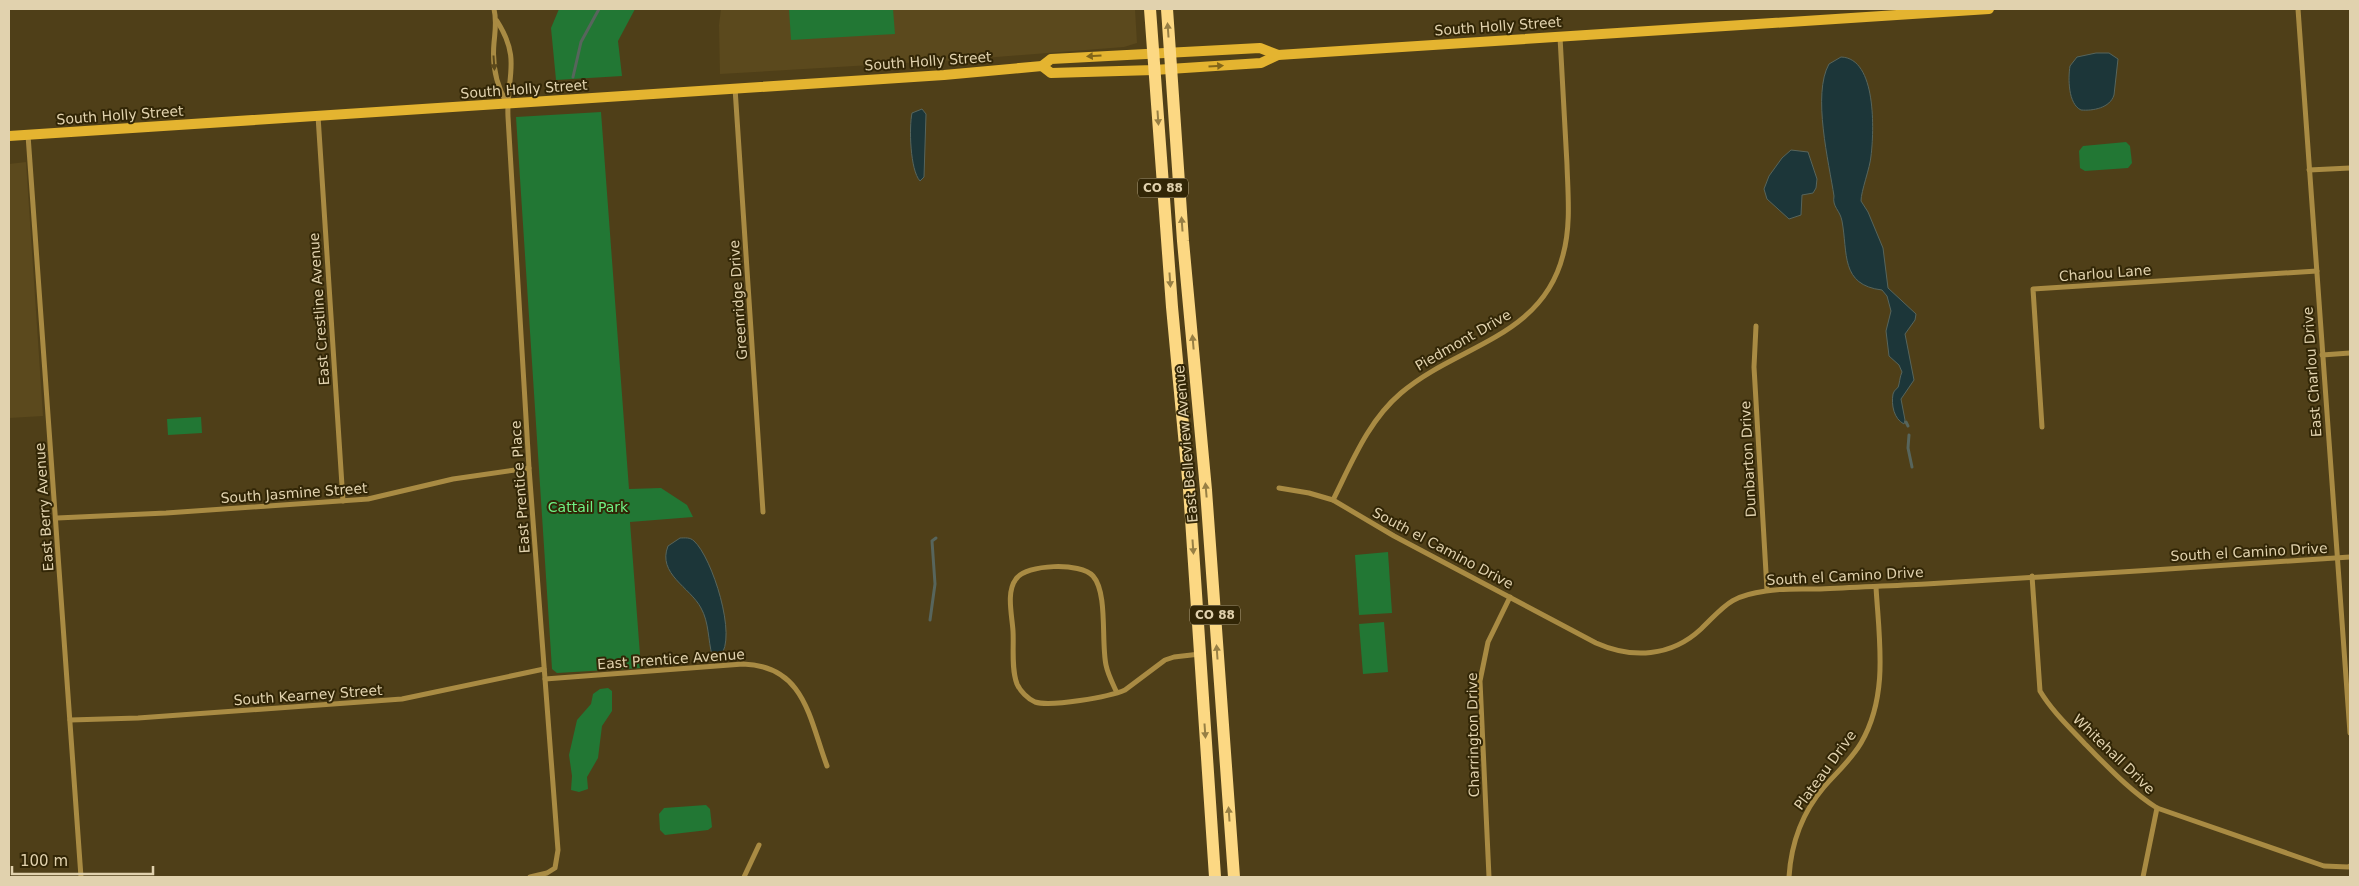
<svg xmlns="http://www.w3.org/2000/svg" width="2359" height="886" font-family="'DejaVu Sans',sans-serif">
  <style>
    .built { fill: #5b491d }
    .green { fill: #227734 }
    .water { fill: #1c3639; stroke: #57655c }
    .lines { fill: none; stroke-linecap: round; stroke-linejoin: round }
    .stream { stroke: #57655c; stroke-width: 3 }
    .street { stroke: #a98b43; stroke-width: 5 }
    .secondary { stroke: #e4b430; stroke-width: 10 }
    .primary { stroke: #fcd883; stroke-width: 12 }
    .oneway { fill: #977f44 }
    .oneway2 { fill: #826619 }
    .oneway3 { fill: #5c491b }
    .labels { text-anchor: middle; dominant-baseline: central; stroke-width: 4; stroke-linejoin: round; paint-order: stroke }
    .shield { fill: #322606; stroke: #ac9e7c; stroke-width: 1 }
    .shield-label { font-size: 12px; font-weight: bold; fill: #e1d2ae }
    .street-label { font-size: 14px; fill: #e1d2ae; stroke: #322606 }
    .park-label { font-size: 14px; fill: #6ff285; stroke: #322606 }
  </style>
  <rect width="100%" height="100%" fill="#4f3f18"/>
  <!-- built -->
  <g class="built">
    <polygon points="721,9 1135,9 1137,43 1124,47 972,59 720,74 719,25"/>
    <polygon points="26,162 43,416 9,418 9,164"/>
  </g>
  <!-- green -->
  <g class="green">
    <polygon points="559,9 635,9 618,41 622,76 556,80 551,28"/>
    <polygon points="789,9 893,9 895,34 791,40"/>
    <polygon points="601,112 629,489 661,488 687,505 693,517 630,522 641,668 557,673 552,669 516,117"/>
    <polygon points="2126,142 2130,146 2132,163 2128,168 2085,171 2080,168 2079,151 2083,146"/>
    <polygon points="201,417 202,433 168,435 167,419"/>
    <polygon points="1388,552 1392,613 1359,615 1355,555"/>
    <polygon points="1384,622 1388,672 1363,674 1359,624"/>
    <polygon points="608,688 612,691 612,711 602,726 598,758 587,777 588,789 579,792 571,790 572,776 569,755 577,720 591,704 593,694 600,689"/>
    <polygon points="706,805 710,809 712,827 708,830 665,835 660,830 659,814 664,808"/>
  </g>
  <!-- water -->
  <g class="water">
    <path d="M2096 53H2109L2118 59 2114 95C2110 108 2093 111 2081 110 2068 104 2068 78 2070 66L2077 57Z"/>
    <path d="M1841 57C1877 58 1874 132 1871 156 1870 168 1861 191 1861 201L1868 212 1883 248 1888 288 1916 314 1915 320 1905 334 1914 380 1901 399 1905 420 1904 424C1894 419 1891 405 1893 394 1894 389 1899 389 1899 384 1900 379 1900 377 1902 372L1899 365 1889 356 1886 331 1891 311 1887 296 1882 290C1840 285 1848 253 1842 221 1840 210 1832 207 1834 196 1829 163 1812 94 1829 64Z"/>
    <path d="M922 109 926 114 924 177 920 181C910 170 909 127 912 113Z"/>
    <polygon points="1791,150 1808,152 1817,179 1816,188 1813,193 1802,195 1801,215 1789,219 1767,199 1764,189 1769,176 1782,158"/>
    <path d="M680 538C685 538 690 537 694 541 712 557 738 638 720 656L712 655C708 640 709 622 701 608 690 587 657 574 668 546Z"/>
  </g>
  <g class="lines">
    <!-- stream -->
    <g class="stream">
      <polyline points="573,77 581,42 599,9"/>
      <polyline points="1906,422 1908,426"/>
      <polyline points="1909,435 1908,448 1912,467"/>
      <polyline points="930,620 935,584 932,541 936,538"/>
    </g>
    <!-- street -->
    <g class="street">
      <path d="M494 9C497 21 495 31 494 43 492 65 496 85 507 103"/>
      <polyline points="2298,9 2350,733"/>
      <path d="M497 21C522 60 506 77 508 117L529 468 558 850 555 868 547 873 530 877"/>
      <polyline points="735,88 763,512"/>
      <polyline points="318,116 343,501"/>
      <polyline points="28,135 81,877"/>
      <polyline points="2309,170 2350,168"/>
      <polyline points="1756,326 1754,367 1767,590"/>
      <polyline points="2322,355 2350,353"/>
      <polyline points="2042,427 2033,289 2317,271"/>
      <path d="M1279 488 1309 493 1333 500 1394 536 1596 643C1632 659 1671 657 1701 629 1725 606 1729 596 1766 591 1783 588 1802 589 1820 589 1855 587 1890 586 1926 584 2067 575 2209 567 2350 557"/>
      <path d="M1333 500C1352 462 1368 421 1401 393 1457 345 1542 338 1563 255 1571 226 1568 195 1567 165 1565 122 1562 79 1560 37"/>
      <polyline points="57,518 166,513 368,499 453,479 529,468"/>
      <path d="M2032 576 2040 691C2052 711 2069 727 2085 744 2108 767 2130 791 2157 808L2324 866 2348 867 2350 866"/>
      <path d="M545 679 743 664C805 666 809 718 827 766"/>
      <path d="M1117 693C1113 684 1108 675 1106 665 1101 642 1108 593 1093 576 1081 562 1026 564 1016 579 1006 592 1012 615 1013 631 1014 647 1011 668 1017 684 1020 691 1028 699 1035 702 1051 707 1109 697 1125 690L1165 660 1174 657 1200 654"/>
      <polyline points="70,720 138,718 402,699 544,669"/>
      <polyline points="744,877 759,845"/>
      <polyline points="1489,877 1480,681 1488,642 1510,597"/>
      <path d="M1789 877C1791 844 1802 813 1824 787 1837 772 1851 760 1861 743 1889 695 1879 639 1876 587"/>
      <polyline points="2143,877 2157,808"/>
    </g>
    <!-- secondary -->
    <g class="secondary">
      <polyline points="1042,66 1051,73 1154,70 1261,63 1278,55 1989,9"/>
      <polyline points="9,136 944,75 1042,66 1051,59 1260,48 1278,55"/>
    </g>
    <!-- primary -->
    <g class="primary">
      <polyline points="1150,9 1172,307 1189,489 1215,877"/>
      <polyline points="1167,9 1183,241 1206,490 1234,877"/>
    </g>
  </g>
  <!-- one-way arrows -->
  <defs><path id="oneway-solid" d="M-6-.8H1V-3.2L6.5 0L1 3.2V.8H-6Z" transform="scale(1.25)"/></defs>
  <g class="oneway">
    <use href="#oneway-solid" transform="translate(1168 30) rotate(-94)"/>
    <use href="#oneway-solid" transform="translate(1158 118) rotate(86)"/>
    <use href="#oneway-solid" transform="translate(1182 224) rotate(-94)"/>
    <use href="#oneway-solid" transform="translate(1170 280) rotate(86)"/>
    <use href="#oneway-solid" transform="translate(1193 342) rotate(-95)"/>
    <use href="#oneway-solid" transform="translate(1206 490) rotate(-95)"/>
    <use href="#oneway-solid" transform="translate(1193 547) rotate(86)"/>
    <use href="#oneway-solid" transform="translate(1217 652) rotate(-94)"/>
    <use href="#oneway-solid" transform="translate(1205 731) rotate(86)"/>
    <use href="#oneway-solid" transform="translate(1229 814) rotate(-94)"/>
  </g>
  <g class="oneway2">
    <use href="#oneway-solid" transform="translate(1094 56) rotate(176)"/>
    <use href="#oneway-solid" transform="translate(1216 66) rotate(-4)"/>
  </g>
  <use class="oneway3" href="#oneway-solid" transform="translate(494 63) rotate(86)"/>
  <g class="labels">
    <!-- shield labels -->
    <g class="shield">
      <rect x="1138" y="178.5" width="50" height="19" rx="4"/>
      <rect x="1190" y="605.5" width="50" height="19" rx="4"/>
    </g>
    <g class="shield-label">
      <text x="1163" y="188">CO 88</text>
      <text x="1215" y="615">CO 88</text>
    </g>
    <!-- street labels -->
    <g class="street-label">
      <text transform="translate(1498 26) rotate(-4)">South Holly Street</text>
      <text transform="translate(928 61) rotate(-4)">South Holly Street</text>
      <text transform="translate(524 89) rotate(-4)">South Holly Street</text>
      <text transform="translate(120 115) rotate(-4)">South Holly Street</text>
      <text transform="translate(2105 273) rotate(-4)">Charlou Lane</text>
      <text transform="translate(738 300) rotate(-94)">Greenridge Drive</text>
      <text transform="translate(319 309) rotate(-94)">East Crestline Avenue</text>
      <text transform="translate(1463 340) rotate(-30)">Piedmont Drive</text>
      <text transform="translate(2312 372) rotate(-94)">East Charlou Drive</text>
      <text transform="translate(1186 444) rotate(-95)">East Belleview Avenue</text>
      <text transform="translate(1748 459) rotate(-93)">Dunbarton Drive</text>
      <text transform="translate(520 487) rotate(-94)">East Prentice Place</text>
      <text transform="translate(294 493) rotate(-4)">South Jasmine Street</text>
      <text transform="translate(44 507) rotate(-94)">East Berry Avenue</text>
      <text transform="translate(1443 548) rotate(28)">South el Camino Drive</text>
      <text transform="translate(2249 552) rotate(-3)">South el Camino Drive</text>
      <text transform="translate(1845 576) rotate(-3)">South el Camino Drive</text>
      <text transform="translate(671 659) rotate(-4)">East Prentice Avenue</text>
      <text transform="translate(308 695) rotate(-4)">South Kearney Street</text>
      <text transform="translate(1473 735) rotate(-91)">Charrington Drive</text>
      <text transform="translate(2114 754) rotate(44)">Whitehall Drive</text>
      <text transform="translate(1825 770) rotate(-54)">Plateau Drive</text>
    </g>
    <!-- park labels -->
    <g class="park-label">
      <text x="588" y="507">Cattail Park</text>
    </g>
  </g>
  <!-- border -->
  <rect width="2359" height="886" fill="none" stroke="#e1d2ae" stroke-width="20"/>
  <!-- scale -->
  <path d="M12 866v8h141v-8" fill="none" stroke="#e1d2ae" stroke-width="2.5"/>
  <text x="20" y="866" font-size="15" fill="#e1d2ae" stroke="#322606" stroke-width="4" paint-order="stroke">100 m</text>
</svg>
